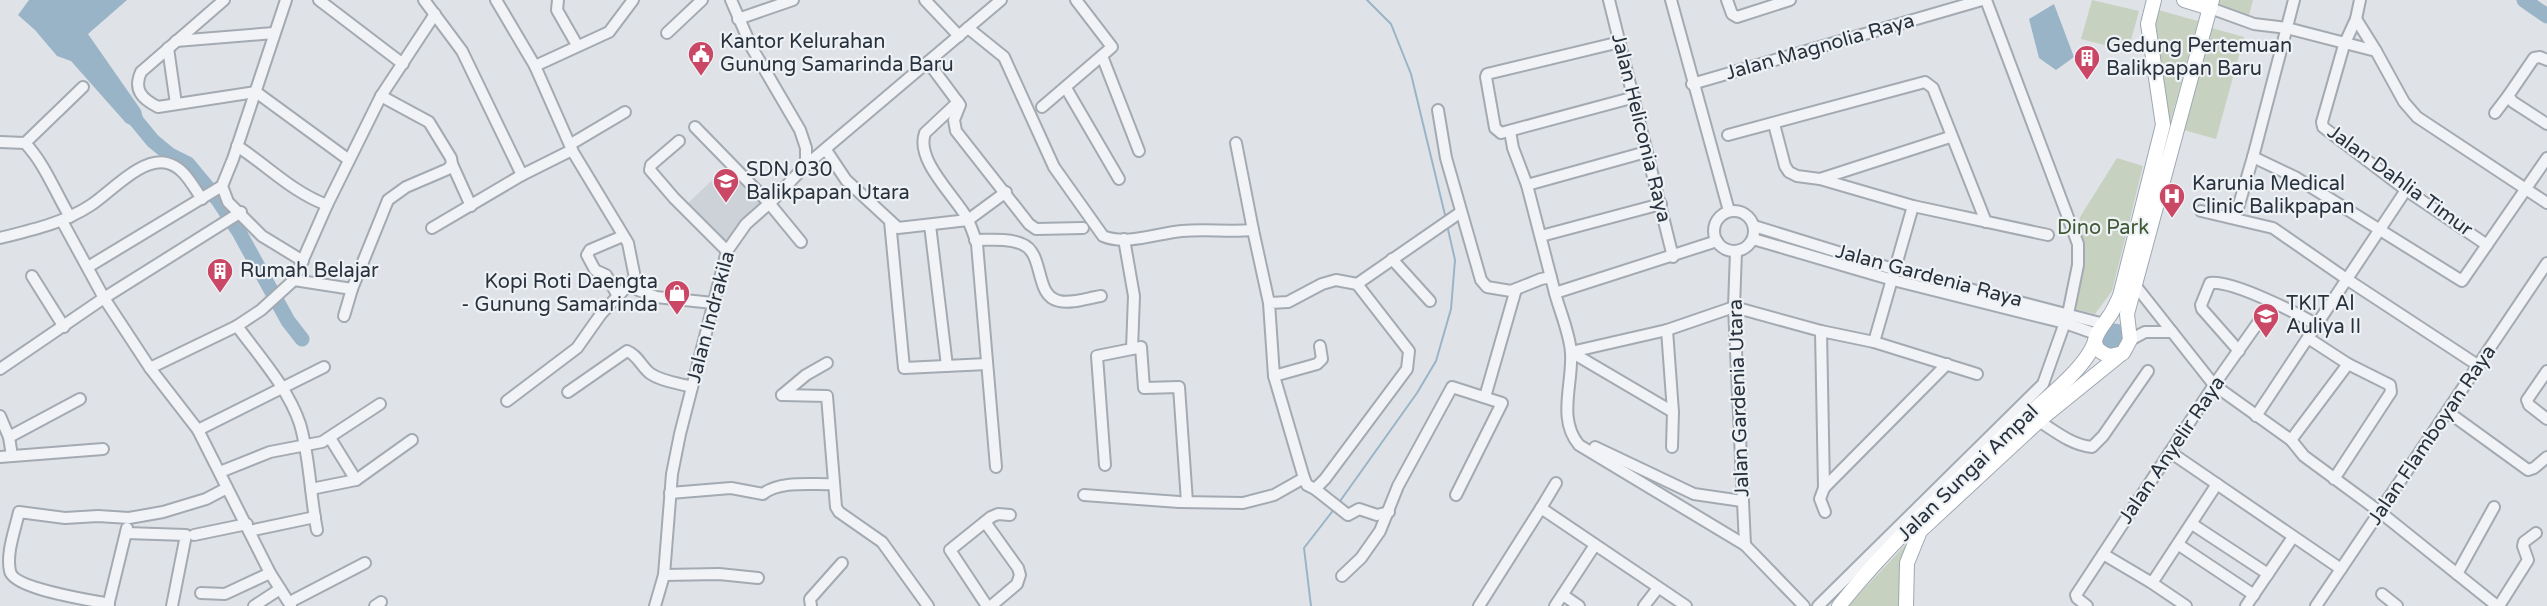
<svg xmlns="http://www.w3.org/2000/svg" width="2547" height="606" font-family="'Varela Round',sans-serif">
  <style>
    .built { fill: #cdd2d9 }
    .green { fill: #c6d1c0 }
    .water { fill: #9ab4c7 }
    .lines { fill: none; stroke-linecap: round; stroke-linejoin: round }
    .stream { stroke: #9ab4c7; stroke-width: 2 }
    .river { stroke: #9ab4c7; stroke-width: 15 }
    .minor-casing { stroke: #a4aab2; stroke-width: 14 }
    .major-casing { stroke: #9ea8b3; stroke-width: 16 }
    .minor { stroke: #f1f3f6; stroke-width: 10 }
    .major { stroke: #fff; stroke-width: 14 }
    .labels { text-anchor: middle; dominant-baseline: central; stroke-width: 4.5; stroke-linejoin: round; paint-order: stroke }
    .poi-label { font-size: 20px; fill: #28323e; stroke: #eef2f5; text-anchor: start }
    .street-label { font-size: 20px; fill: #28323e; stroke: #eef2f5 }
    .park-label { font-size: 20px; fill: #405936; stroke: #eef2f5 }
  </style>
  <rect width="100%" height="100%" fill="#dfe3e8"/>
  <!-- built -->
  <polygon class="built" points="727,166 766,203 726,243 686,205"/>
  <!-- green -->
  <g class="green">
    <polygon points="2092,0 2139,11 2128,51 2081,39"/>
    <polygon points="2214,0 2253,0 2249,15 2212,5"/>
    <polygon points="2151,8 2198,21 2168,130"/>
    <polygon points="2208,27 2244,37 2216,139 2180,129"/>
    <polygon points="2117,158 2143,166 2112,291 2095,314 2070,308 2080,217"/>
    <polygon points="1909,541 1904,606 1848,606"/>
  </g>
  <!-- water -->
  <g class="water">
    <polygon points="29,0 127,0 88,34 141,110 146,132 126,123 71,61 57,56 35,30 18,15"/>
    <polygon points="2054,4 2074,57 2056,70 2039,58 2029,19"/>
    <polygon points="2109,323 2119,324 2123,327 2126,346 2104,352 2097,334"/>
  </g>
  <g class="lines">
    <!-- stream -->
    <g class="stream">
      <polyline points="1367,0 1391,24 1411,74 1446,219"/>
      <polyline points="1338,504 1417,393 1436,361 1451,309 1455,260 1447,225"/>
      <polyline points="1311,606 1304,548 1335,508"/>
    </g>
    <!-- river -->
    <g class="river">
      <polyline points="2524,0 2547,16"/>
      <polyline points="134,118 153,141 170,155 188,164 218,200 239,232 288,321 302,339"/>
    </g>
    <!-- minor casing -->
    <g class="minor-casing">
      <g id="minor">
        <path d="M224 0 141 72C133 90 142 99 158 107L256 92 349 160"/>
        <polyline points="286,0 233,159 222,186 228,202 262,236 303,261"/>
        <polyline points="319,0 403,64"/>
        <polyline points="424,0 462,51 522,175"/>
        <polyline points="496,0 535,66 609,32 633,0"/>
        <polyline points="558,0 557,10 577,45"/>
        <polyline points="925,0 959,36"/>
        <polyline points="1609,0 1673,257"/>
        <polyline points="1671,0 1729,211"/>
        <polyline points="1727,0 1732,14 1737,17 1790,0"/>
        <polyline points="2360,0 2356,19 2344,45 2322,122 2323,127 2406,190 2487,245"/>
        <polyline points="2210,8 2254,24 2287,28 2376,51 2404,102 2417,117 2547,203"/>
        <polyline points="738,19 793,0"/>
        <polyline points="2356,19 2376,51"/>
        <path d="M968 28 1004 57 1054 167 1103 236C1126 246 1158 233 1182 231 1206 229 1229 232 1253 230L1269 303 1274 376 1304 478 1307 485 1315 489 1325 479 1407 369 1409 351 1357 284 1336 280 1322 284 1288 302 1269 303"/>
        <polyline points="667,33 702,0"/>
        <polyline points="176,41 274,33"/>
        <polyline points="1620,42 1487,74 1486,77 1495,128 1501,133 1635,97"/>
        <polyline points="168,48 176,104"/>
        <polyline points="1102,56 1139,151"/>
        <polyline points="2547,60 2540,57 2534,58 2508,96 2513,102 2547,124"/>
        <polyline points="928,62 960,105 954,120 956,131 1029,224 1036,229 1083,228"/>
        <polyline points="1692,84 1982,0"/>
        <polyline points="1066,88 1119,179"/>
        <path d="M958 102 925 133C915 160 954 195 967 218 971 226 974 235 977 244L996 467"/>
        <polyline points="1042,107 1112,47 1076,0"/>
        <polyline points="1438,110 1446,158 1481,280 1487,287 1511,291 1541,279 1551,277"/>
        <polyline points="2495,113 2508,96"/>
        <polyline points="1774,124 1785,166 1789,172 1797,176 1820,179 1913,206 2048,235"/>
        <polyline points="695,127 769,203 801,242"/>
        <polyline points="1510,131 1513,148 1527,185 1555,293"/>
        <polyline points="1728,135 1925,82 1933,88 1986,222"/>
        <polyline points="679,141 651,165 650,170 674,198 727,251"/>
        <path d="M0 142 25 143C45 164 55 192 70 217"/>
        <polyline points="25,143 83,87"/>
        <polyline points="1236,143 1253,230"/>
        <polyline points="571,144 625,112"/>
        <path d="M237 146C268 166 292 192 327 205"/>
        <polyline points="826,150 846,180 898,228 968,220 1006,192"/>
        <polyline points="2253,157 2295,177 2462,281 2547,158"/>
        <polyline points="452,164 471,206"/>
        <polyline points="805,166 1001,0"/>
        <polyline points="1820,179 1950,137"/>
        <polyline points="1527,185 1646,152"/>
        <polyline points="2201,211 2273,228 2348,280 2479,366"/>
        <circle cx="1734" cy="231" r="20"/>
        <polyline points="2235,218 2253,157 2294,0"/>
        <polyline points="62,221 104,298 150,368 198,430 270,573 291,606"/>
        <polyline points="890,221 904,368 987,364"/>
        <polyline points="930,225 947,366"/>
        <polyline points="1754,226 1896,270 2104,324"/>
        <polyline points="432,228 522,175 572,150"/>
        <polyline points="1541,236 1661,204"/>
        <path d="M0 238C32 230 64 223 91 205 111 192 141 157 167 163 184 167 192 185 202 199"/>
        <polyline points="1753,239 1893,280 2065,323 2096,334"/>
        <path d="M975 240C990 240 1008 238 1022 244 1045 253 1034 296 1059 301 1071 304 1088 298 1101 296"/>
        <path d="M1717 241 1555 293C1560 312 1570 334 1571 353 1573 384 1557 419 1579 445L1745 545 1804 606"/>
        <polyline points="1736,251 1734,307 1745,545"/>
        <polyline points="1392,259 1430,301"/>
        <polyline points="88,267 222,186"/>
        <polyline points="32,276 64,327"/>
        <polyline points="635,278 638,290 656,297 713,303"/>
        <polyline points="294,280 352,289 388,200 406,187 448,169 452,164 451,158 429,122 381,96 435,14"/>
        <polyline points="1357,284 1461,212"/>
        <polyline points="2135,285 2214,385 2291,440 2304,456 2380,512 2497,606"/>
        <polyline points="618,296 606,275 595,270 587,255 590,250 623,236"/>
        <polyline points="344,316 352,289"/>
        <path d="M237 326C259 356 288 388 300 424 310 458 310 495 317 530"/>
        <polyline points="1667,330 1673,412 1672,447"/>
        <polyline points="1821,331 1824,488 1820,499 1825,512"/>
        <polyline points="2308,338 2348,364 2390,385 2391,392 2334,479"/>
        <polyline points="2130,340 2145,332 2172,332"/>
        <polyline points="1874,342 1913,206"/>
        <polyline points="1132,349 1141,347 1144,388 1179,387 1187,502"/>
        <path d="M2239 351 2202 309 2201 305 2210 283C2232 280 2297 313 2317 325"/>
        <polyline points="150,368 237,326 261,310 294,280 327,205 381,96"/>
        <polyline points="0,369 104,298 241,212"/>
        <polyline points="2547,371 2527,400 2529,405 2547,419"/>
        <polyline points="1274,376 1317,364 1322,359 1320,346"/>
        <path d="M568 392 627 351C638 355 642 368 651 374 663 382 679 383 692 387"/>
        <polyline points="782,395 827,396 836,507 839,512 882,542 928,606"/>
        <polyline points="782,395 806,375 827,363"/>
        <polyline points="1485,397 1516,289"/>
        <polyline points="507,401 577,348 601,314 635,278 628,243 573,152 535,66"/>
        <polyline points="1673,412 1571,352 1667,330 1734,307 1821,331 1874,342 1977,374"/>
        <polyline points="2448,412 2528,470 2534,468 2547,457"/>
        <polyline points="0,416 9,437 12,456"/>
        <polyline points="2256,416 2406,190"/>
        <path d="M2039 421C2056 432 2072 445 2092 447L2103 436 2148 371"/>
        <polyline points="198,430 324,367"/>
        <polyline points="9,437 80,399"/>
        <polyline points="330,438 356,480"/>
        <polyline points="2291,440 2348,364"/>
        <polyline points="1595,447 1694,494 1742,501"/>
        <polyline points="2170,452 2341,569"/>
        <polyline points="0,457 103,449"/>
        <polyline points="1105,465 1097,356 1132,349 1134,296 1124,239"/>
        <polyline points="220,472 270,452 322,442 380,404"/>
        <polyline points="1824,488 1947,364"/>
        <polyline points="311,489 356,480 412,440"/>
        <polyline points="1315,489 1348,515 1359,509 1377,515 1389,512"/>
        <path d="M670 493 731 488 763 494C780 480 813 485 834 484"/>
        <polyline points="1084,495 1179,502 1243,503 1274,495 1304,478"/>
        <polyline points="1541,508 1556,483"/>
        <polyline points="985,522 1018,568 1020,575 1017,584 991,606"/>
        <polyline points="2192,524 2268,574"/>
        <polyline points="249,531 315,517"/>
        <polyline points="126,533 186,535 172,606"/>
        <polyline points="194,535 247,524"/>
        <polyline points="2179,545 2254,595"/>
        <polyline points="2103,554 2152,583 2186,606"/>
        <polyline points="2457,574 2494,507"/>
        <polyline points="664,575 719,574 758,578"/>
        <polyline points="1342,576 1361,558 1380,531 1398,486 1452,387 1502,403 1456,495"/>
        <polyline points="2152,583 2217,484"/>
        <polyline points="201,593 225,594 270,573"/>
        <polyline points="2382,594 2397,606"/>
        <polyline points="1563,595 1579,606"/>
        <polyline points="290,602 365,563"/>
        <path d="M109 604C91 600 13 589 10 571 6 553 15 530 19 512L65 518 98 516 129 518 163 512 206 499 227 488"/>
        <polyline points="108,606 127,528"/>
        <polyline points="254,606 280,589"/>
        <polyline points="375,606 381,602"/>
        <polyline points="655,606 664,575 672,474 680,434 727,251 746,224 772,201 805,166 806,158 806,148 800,130 752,48 731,0"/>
        <polyline points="811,606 810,599 842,563"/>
        <polyline points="987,606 950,550 991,517 998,514 1010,515"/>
        <polyline points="1479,606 1541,508 1686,606"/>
        <polyline points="1555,606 1595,545"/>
        <polyline points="1644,606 1658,588"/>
        <polyline points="1818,606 2043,384 2068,314 2078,265 2078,244 1986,0"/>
        <polyline points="2087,606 2077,598 2076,595 2214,385 2272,303"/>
        <polyline points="2246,606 2293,537"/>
        <polyline points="2316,606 2547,263"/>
        <polyline points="2499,606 2528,560 2523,546 2524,542 2536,533"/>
      </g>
    </g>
    <!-- major casing -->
    <g class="major-casing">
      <g id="major">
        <path d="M2154 0 2148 24 2163 125 2120 296C2116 304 2113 312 2108 318 2098 332 2084 347 2110 356L2123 353 2130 340 2127 314 2212 0"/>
        <polyline points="2184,0 2210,8"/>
        <path d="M1839 606C1888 544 1948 490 2005 435 2029 412 2086 371 2095 341"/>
        <polyline points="1906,606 1907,563 1920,531 2042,418 2121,354"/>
      </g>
    </g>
    <!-- minor -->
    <use href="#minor" class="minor"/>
    <!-- major -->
    <use href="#major" class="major"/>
  </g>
  <!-- icons -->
  <defs>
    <g id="civic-pin" transform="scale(1.35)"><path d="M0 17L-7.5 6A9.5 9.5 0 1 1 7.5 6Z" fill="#ca4766" stroke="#eef2f5"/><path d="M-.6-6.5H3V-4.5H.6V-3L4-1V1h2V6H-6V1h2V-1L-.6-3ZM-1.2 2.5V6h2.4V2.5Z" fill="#fff"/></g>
    <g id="building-pin" transform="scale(1.35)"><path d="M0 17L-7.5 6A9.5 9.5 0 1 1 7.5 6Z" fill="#ca4766" stroke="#eef2f5"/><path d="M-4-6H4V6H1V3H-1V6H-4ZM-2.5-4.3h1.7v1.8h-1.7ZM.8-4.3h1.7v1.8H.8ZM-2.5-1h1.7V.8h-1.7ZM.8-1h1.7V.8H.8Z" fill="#fff"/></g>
    <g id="school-pin" transform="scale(1.35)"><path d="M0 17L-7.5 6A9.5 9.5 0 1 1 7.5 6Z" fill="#ca4766" stroke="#eef2f5"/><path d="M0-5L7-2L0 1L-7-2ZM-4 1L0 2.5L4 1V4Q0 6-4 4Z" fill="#fff"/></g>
    <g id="hospital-pin" transform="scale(1.35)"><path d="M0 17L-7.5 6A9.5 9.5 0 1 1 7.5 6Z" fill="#ca4766" stroke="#eef2f5"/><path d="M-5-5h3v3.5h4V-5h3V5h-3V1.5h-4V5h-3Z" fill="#fff"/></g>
    <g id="shop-pin" transform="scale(1.35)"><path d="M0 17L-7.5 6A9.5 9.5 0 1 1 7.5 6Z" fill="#ca4766" stroke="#eef2f5"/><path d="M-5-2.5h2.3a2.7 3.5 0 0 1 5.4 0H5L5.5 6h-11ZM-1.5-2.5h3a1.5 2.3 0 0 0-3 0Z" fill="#fff"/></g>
  </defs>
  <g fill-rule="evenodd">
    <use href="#civic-pin" x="701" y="54"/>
    <use href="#building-pin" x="2087" y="58"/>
    <use href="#school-pin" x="726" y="181"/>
    <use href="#hospital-pin" x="2172" y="196"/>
    <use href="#building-pin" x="220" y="271"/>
    <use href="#shop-pin" x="677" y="293"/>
    <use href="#school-pin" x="2266" y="316"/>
  </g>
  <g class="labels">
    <!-- poi labels -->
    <g class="poi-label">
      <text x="720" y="42">Kantor Kelurahan<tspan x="720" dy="23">Gunung Samarinda Baru</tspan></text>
      <text x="2106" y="46">Gedung Pertemuan<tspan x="2106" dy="23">Balikpapan Baru</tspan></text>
      <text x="746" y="170">SDN 030<tspan x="746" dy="23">Balikpapan Utara</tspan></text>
      <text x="2192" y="184">Karunia Medical<tspan x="2192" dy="23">Clinic Balikpapan</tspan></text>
      <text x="240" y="271">Rumah Belajar</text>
      <text x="658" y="282" text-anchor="end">Kopi Roti Daengta<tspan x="658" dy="23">- Gunung Samarinda</tspan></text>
      <text x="2286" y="304">TKIT Al<tspan x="2286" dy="23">Auliya II</tspan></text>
    </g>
    <!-- street labels -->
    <g class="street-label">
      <text transform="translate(1820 47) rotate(-16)">Jalan Magnolia Raya</text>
      <text transform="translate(1641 128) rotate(76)">Jalan Heliconia Raya</text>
      <text transform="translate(2400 181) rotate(36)">Jalan Dahlia Timur</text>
      <text transform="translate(1929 276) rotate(15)">Jalan Gardenia Raya</text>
      <text transform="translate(711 317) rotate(-75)">Jalan Indrakila</text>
      <text transform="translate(1739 398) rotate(-92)">Jalan Gardenia Utara</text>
      <text transform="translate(2432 435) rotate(-56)">Jalan Flamboyan Raya</text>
      <text transform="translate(2172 450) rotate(-56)">Jalan Anyelir Raya</text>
      <text transform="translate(1968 473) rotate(-44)">Jalan Sungai Ampal</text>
    </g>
    <!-- park labels -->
    <g class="park-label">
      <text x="2103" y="228">Dino Park</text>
    </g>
  </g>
</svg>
